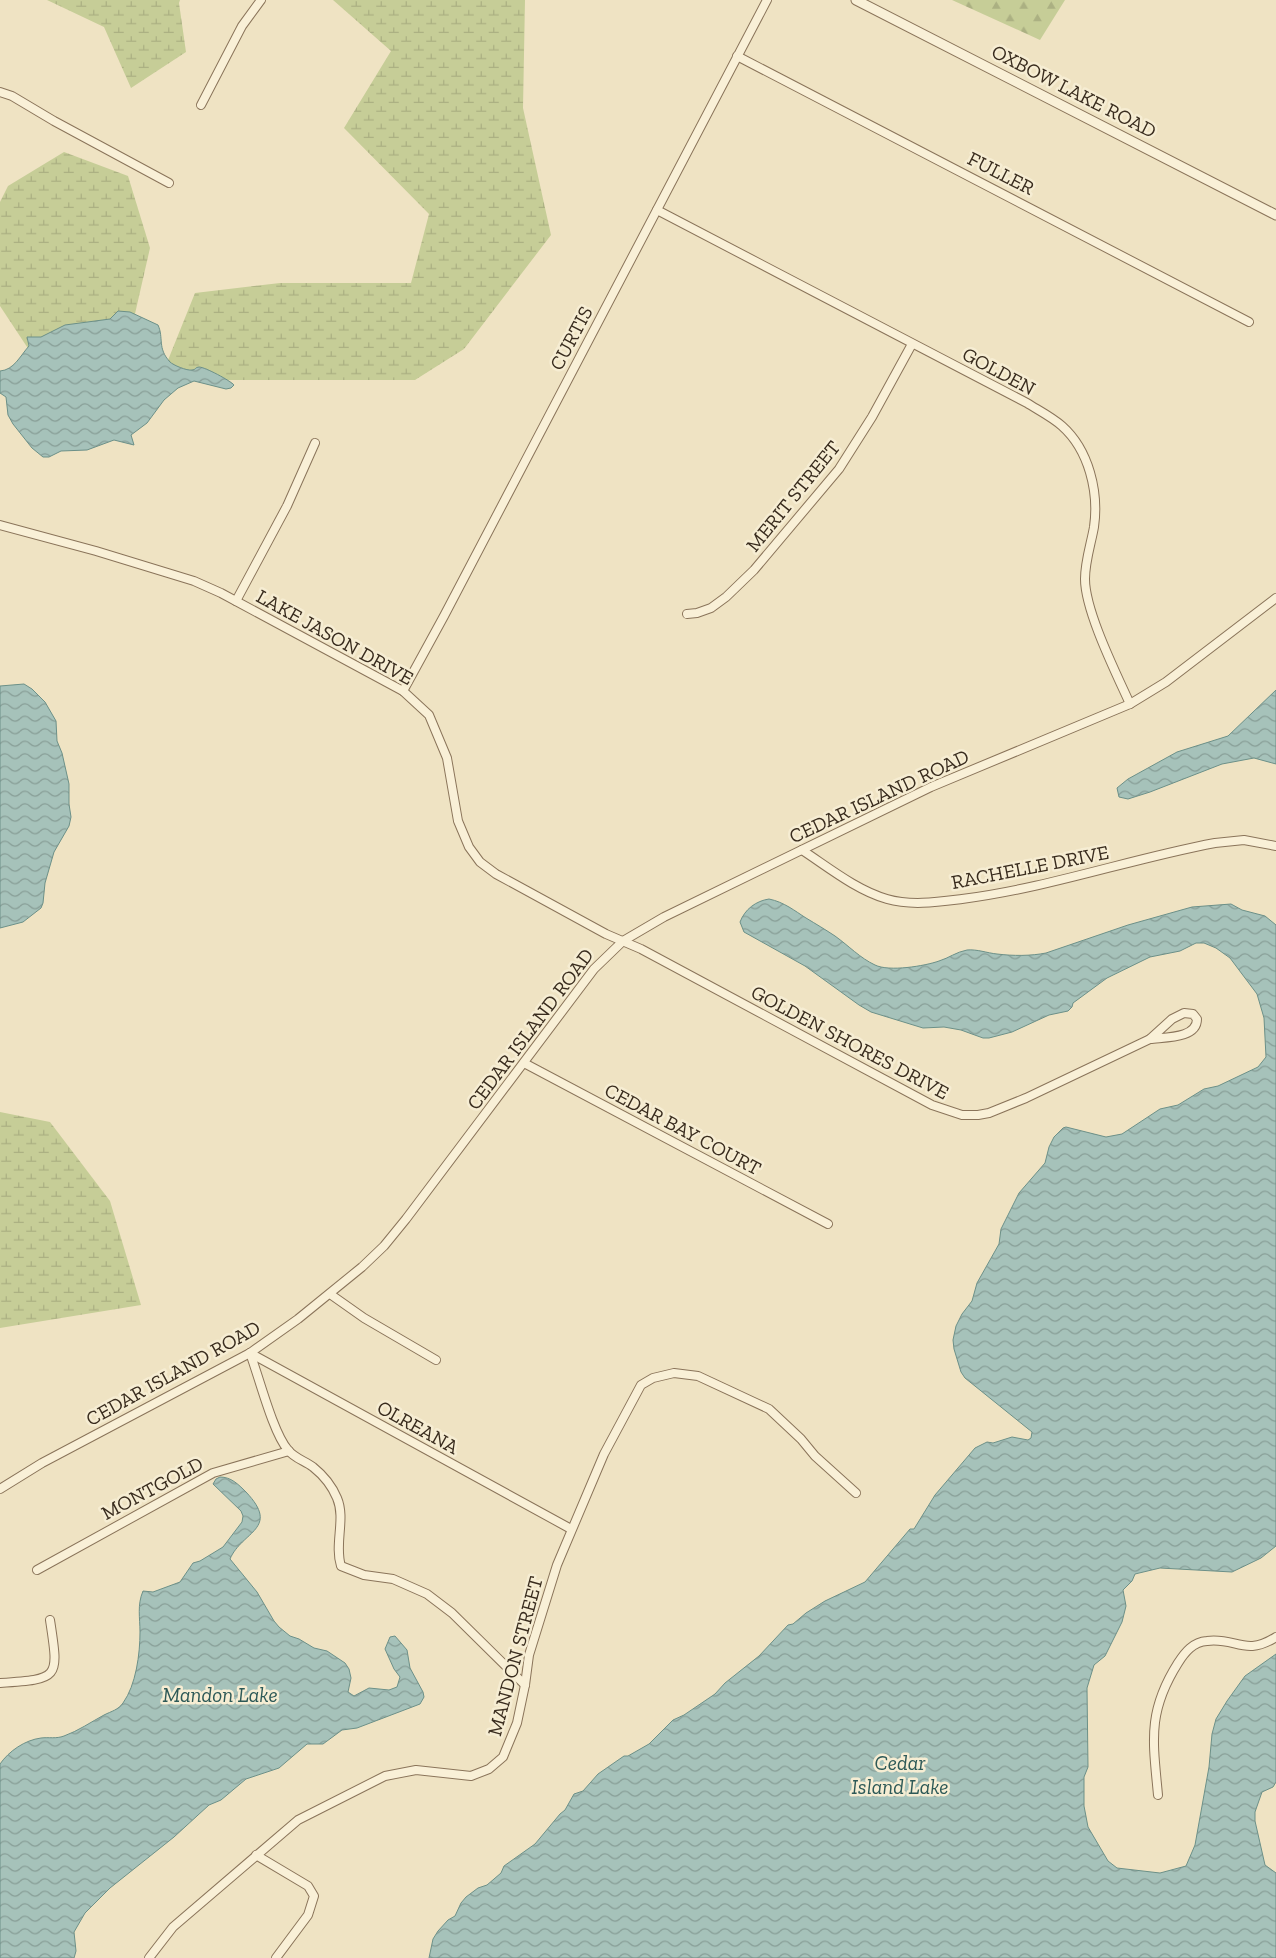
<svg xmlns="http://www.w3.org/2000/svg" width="1276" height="1958" font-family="'Zilla Slab',serif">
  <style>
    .forest { fill: url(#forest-firs) }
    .wetland { fill: url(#wetland-marsh) }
    .water { fill: url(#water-waves); stroke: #6c9088 }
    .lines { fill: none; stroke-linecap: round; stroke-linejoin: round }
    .minor-casing { stroke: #8a745a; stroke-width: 10 }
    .tertiary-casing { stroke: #8a745a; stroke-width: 11 }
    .minor { stroke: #f9f0d7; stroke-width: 8 }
    .tertiary { stroke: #f9f0d7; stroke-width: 9 }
    .labels { text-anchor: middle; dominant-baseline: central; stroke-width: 5; stroke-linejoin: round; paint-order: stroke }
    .street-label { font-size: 20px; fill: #392c1e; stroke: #f6edd3 }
    .water-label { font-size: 21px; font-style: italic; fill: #2d5957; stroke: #f6edd3 }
  </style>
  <defs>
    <pattern id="forest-firs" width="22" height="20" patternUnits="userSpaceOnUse" patternTransform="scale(1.25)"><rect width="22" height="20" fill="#c6cd97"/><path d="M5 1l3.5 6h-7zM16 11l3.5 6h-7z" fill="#abb082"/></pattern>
    <pattern id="wetland-marsh" width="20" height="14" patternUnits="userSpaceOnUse" patternTransform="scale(1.25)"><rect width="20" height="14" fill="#c6cd97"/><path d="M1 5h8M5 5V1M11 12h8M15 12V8" fill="none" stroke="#abb082"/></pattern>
    <pattern id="water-waves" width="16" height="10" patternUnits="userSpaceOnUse" patternTransform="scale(1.25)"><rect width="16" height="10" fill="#a6c2ba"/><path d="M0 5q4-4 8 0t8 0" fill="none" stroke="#889e97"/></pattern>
  </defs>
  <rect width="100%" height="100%" fill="#efe3c3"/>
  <!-- forest -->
  <polygon class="forest" points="952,0 1065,0 1040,40"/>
  <!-- wetland -->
  <g class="wetland">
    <polygon points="47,0 180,0 179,3 186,52 131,88 104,27"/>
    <polygon points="333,0 525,0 523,108 551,235 464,349 415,380 160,380 195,293 280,283 411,283 429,214 344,128 391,51"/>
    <polygon points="64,152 128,176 150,248 132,327 35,359 0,306 0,202 8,186"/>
    <polygon points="0,1112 50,1122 110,1201 141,1305 0,1328"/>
  </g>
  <!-- water -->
  <g class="water">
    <path d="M118 311 130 312 158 325C164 338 157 348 170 362 173 365 187 371 192 370 196 370 195 367 199 367 205 367 231 381 234 385L231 388 226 389 194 381 178 388 164 400 147 423 131 435 134 445 114 440 87 450 61 451 49 457H43L32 448 13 424 8 415 6 397 0 393V371C14 370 20 356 29 346L27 337H41L65 325 110 319Z"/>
    <polygon points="24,684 32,689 45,702 56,721 57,741 62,753 69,784 69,804 71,817 69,826 54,852 45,883 43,903 41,908 23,922 0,928 0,686"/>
    <polygon points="1276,690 1276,764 1254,758 1222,764 1150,792 1128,799 1119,797 1117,788 1128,779 1177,752 1228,736"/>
    <path d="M769 899C784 902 795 911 806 918 816 924 826 930 835 936 849 946 860 958 875 965 889 972 925 966 939 961 949 958 956 952 967 950 977 949 987 953 997 954 1013 956 1031 956 1046 953L1128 925 1192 907 1231 904 1242 910 1265 916 1276 925V1546L1261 1558 1232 1572 1160 1568 1135 1574 1132 1581 1123 1590 1126 1606 1122 1622 1105 1656 1094 1665 1087 1688 1088 1767 1084 1777V1806L1088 1827 1108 1861 1117 1868 1160 1873 1186 1866 1195 1845 1209 1767 1212 1734 1216 1719 1227 1701 1245 1676 1276 1654V1782L1273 1787 1262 1792 1255 1812V1821L1265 1865 1276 1873V1958H429L433 1939 438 1931 448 1920 455 1916 461 1903 466 1897 478 1888 487 1885 501 1873 504 1866 535 1844 560 1814 565 1810 574 1794 583 1791 598 1774 624 1756H628L649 1744 673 1720 684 1715 715 1694 725 1683 759 1656 788 1625 793 1624 806 1613 825 1601 865 1582 910 1529H914L935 1495 975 1448 987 1442 993 1443 1012 1437 1028 1440 1031 1438 1032 1432 965 1378 961 1372 954 1349 953 1340 956 1326 962 1314 972 1301 977 1283 999 1244 1001 1229 1019 1193 1045 1163 1049 1147 1054 1137 1063 1128 1066 1127 1106 1137 1122 1134 1160 1109 1178 1105 1204 1089 1218 1086 1258 1067 1266 1057 1264 1018 1257 994 1230 958 1216 948 1204 943H1196L1180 951 1150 957 1107 978 1073 1003 1072 1007 1068 1011 1049 1015 1012 1032 989 1038H983L961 1030 944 1027 923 1028 871 1012 859 1005 805 966 744 932 740 922C745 909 756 901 769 899Z"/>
    <path d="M220 1477C231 1477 238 1484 246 1492 281 1529 242 1531 230 1559L257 1592 274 1621 279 1627 290 1636 299 1639 314 1648 327 1651 345 1663 349 1669 351 1678 348 1692 354 1696 369 1688 389 1690 397 1687 400 1677 394 1669 385 1649 390 1637 395 1636 407 1650 410 1668 423 1692 424 1697 420 1704 357 1728 342 1730 323 1744H307L279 1768 246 1779 221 1800 209 1805 174 1837 110 1888 85 1913 74 1932 76 1951 74 1958H0V1764C9 1751 25 1740 41 1738 49 1737 56 1739 64 1736 78 1731 91 1722 104 1715 112 1711 118 1710 123 1703 136 1685 140 1654 140 1632 140 1618 137 1605 143 1591L153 1592 180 1582 193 1563 200 1561 223 1547 242 1522 243 1516 241 1511 213 1484 216 1479Z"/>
  </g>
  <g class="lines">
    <!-- minor casing -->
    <g class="minor-casing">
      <g id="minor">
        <polyline points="737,56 1249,322"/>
        <polyline points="0,92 12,96 54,121 169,183"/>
        <polyline points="201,105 242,26 261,0"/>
        <path d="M657 210 1027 403C1038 410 1052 417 1062 426 1089 450 1099 492 1094 527 1091 544 1085 561 1085 579 1085 611 1116 673 1130 704"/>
        <polyline points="0,525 96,551 194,581 221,593 403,691 429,715 447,758 458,821 469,847 480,862 496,874 606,934 641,949 932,1105 962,1115 978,1115 989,1113 1026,1098 1150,1039"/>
        <polyline points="236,601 287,506 315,443"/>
        <polyline points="687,614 697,613 711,608 726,597 754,570 839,469 872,417 912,344"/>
        <polyline points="403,691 444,616 767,0"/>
        <path d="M802 850C828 867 856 890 887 899 911 906 938 902 962 899 1048 888 1130 859 1215 843L1244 840 1276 846"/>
        <path d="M1184 1013 1193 1014 1197 1019C1197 1039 1164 1037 1150 1039L1172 1019Z"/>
        <polyline points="524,1063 828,1224"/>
        <polyline points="330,1294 364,1318 436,1360"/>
        <path d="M250 1353C259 1377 273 1433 288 1450 294 1458 305 1461 313 1467 323 1475 332 1486 337 1498 346 1519 334 1544 341 1566L364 1575 393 1579 427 1594 452 1613 525 1685"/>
        <polyline points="250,1353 571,1529"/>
        <polyline points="0,1489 42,1463 250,1353 298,1319 362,1267 384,1246 406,1219 594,969 623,941 664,917 931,787 1130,704 1166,682 1276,598"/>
        <polyline points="37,1570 213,1473 289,1451"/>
        <path d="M0 1683C60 1679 59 1679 50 1620"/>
        <path d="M1158 1795C1153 1741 1147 1712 1178 1663 1185 1652 1193 1642 1207 1641 1236 1637 1245 1657 1276 1637"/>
        <polyline points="256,1855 308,1886 314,1896 308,1915 276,1958"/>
        <polyline points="149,1958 173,1927 298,1820 385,1776 416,1770 471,1776 489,1769 503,1757 517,1723 525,1685 529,1655 557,1565 604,1454 641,1385 653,1378 674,1373 698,1376 769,1409 801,1439 815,1456 856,1493"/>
      </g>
    </g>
    <!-- tertiary casing -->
    <g class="tertiary-casing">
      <polyline id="tertiary" points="856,0 1276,215"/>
    </g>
    <!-- minor -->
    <use href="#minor" class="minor"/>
    <!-- tertiary -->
    <use href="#tertiary" class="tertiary"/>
  </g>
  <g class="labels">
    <!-- street labels -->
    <g class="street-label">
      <text transform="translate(1074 91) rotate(27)">OXBOW LAKE ROAD</text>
      <text transform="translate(1001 173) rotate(27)">FULLER</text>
      <text transform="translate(571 338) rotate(-62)">CURTIS</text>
      <text transform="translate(999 371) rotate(28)">GOLDEN</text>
      <text transform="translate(793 496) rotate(-51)">MERIT STREET</text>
      <text transform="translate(335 637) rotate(29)">LAKE JASON DRIVE</text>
      <text transform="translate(879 796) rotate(-25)">CEDAR ISLAND ROAD</text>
      <text transform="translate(1030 867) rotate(-11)">RACHELLE DRIVE</text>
      <text transform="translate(530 1029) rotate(-53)">CEDAR ISLAND ROAD</text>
      <text transform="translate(850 1042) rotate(28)">GOLDEN SHORES DRIVE</text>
      <text transform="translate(683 1129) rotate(28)">CEDAR BAY COURT</text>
      <text transform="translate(173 1373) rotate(-29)">CEDAR ISLAND ROAD</text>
      <text transform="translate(418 1427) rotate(29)">OLREANA</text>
      <text transform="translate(152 1488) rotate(-28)">MONTGOLD</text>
      <text transform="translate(515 1656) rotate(-75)">MANDON STREET</text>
    </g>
    <!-- water labels -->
    <g class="water-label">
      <text x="220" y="1694">Mandon Lake</text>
      <text x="900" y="1762">Cedar<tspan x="900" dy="24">Island Lake</tspan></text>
    </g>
  </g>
</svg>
